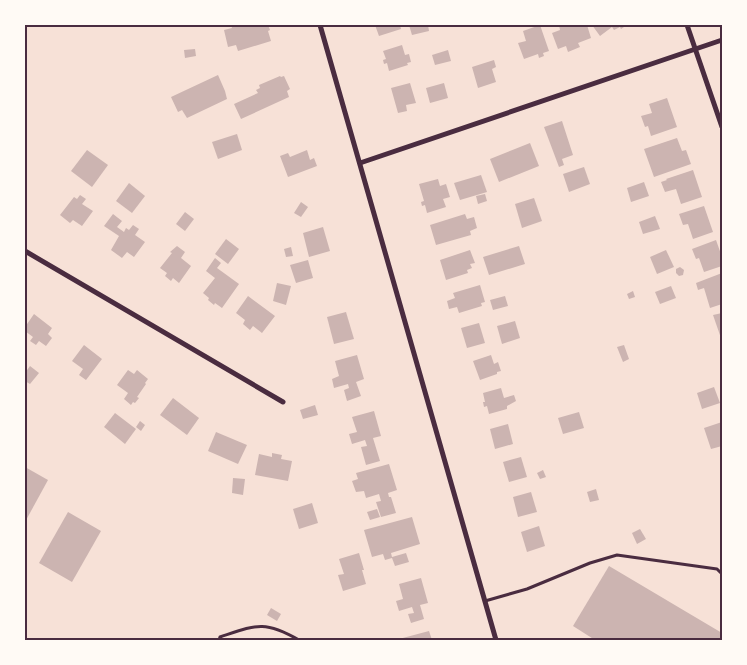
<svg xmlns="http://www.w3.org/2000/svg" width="747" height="665" font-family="Inter,sans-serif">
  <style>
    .building { fill: #ccb4b1 }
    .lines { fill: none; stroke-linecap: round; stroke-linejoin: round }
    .service { stroke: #4a2c40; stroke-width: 3 }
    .minor { stroke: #4a2c40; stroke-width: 5 }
    .neatline { fill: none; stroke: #4a2c40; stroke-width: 2 }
  </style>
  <rect width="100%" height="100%" fill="#f7e1d7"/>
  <!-- building -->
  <g class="building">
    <polygon points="231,25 268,25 270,30 268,31 271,41 238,51 236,45 228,47 224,30 232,28"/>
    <polygon points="375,25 400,25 401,29 379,36"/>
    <polygon points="409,25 428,25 429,31 412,35"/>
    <polygon points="540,25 549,51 543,53 544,56 539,58 538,54 524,59 518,43 526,41 523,31"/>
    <polygon points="559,25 587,25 591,38 578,43 580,47 568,52 566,46 558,49 552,33 560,30"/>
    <polygon points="592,25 627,25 621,29 620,27 614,30 612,27 600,36"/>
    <polygon points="402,45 405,55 409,54 411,62 407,63 408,65 389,71 387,63 384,64 383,60 386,59 383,51"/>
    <polygon points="195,49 196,56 185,58 184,50"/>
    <polygon points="448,50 451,61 435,65 432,55"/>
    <polygon points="494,60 496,67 492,69 496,82 478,88 472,67"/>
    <polygon points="218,75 225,91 227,99 187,118 182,110 178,112 171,97"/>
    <polygon points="280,76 281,77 284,76 290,89 287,91 289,97 241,119 234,104 258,93 256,90 260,88 259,85"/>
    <polygon points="410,83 416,103 406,105 407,111 398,113 391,88"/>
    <polygon points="444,83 448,98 430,103 426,88"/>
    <polygon points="667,98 677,127 651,136 648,126 645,127 641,116 652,113 649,104"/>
    <polygon points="562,121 573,155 562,159 564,165 559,167 544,127"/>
    <polygon points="237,134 242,150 218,159 212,142"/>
    <polygon points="677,138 682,151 686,150 691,164 654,177 644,149"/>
    <polygon points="530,143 539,166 499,182 490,159"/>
    <polygon points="87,150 108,165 92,187 71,171"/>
    <polygon points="307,150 310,160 314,158 317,166 288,177 280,156 288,153 290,157"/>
    <polygon points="584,167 590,184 569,192 563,174"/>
    <polygon points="693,170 702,197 681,204 676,189 665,192 661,182 667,180 666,179"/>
    <polygon points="481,175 487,192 460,200 454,183"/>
    <polygon points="438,179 440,186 446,184 450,197 443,199 446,207 427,213 425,205 422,206 421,202 424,201 419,184"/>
    <polygon points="644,182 649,196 631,202 627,188"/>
    <polygon points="129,183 145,196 132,213 116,201"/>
    <polygon points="485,194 487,201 478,204 476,196"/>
    <polygon points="80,195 86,199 82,204 93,211 82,226 73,220 70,223 60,215 74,197 77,199"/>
    <polygon points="534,198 542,221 522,228 515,204"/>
    <polygon points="301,202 308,207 301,217 294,213"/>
    <polygon points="704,206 713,232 693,239 688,224 683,225 679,214"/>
    <polygon points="185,212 194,219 185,231 176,224"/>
    <polygon points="113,214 122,221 117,227 124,232 126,228 129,230 133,225 139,229 135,235 145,242 134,257 127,252 122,258 111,250 119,236 104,226"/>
    <polygon points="465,214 467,219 474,217 477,228 470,231 471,235 436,245 430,225"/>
    <polygon points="655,216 660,229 643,234 639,222"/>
    <polygon points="323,227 330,251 309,257 303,233"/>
    <polygon points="226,239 239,249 228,264 215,254"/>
    <polygon points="716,240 722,257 722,266 704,272 699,258 696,259 692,249"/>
    <polygon points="177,246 185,252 181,258 191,266 179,283 173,278 171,281 165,276 167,273 160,268 172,253 170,252"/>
    <polygon points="519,246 525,264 489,275 483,257"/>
    <polygon points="291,247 293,256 286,257 284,249"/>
    <polygon points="470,250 475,263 470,264 472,268 467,270 468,273 446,280 440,260"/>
    <polygon points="666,250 674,267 657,274 650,257"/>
    <polygon points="215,258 221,263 217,268 239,284 222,308 215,303 214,305 208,300 209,298 203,293 215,278 206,271"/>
    <polygon points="308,260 313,278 296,283 290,265"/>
    <polygon points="680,267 684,270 683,275 679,276 676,273 676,269"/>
    <polygon points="722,273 722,304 710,308 704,288 698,290 696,283"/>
    <polygon points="277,283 291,286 286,305 273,301"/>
    <polygon points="480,285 485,302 481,303 482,306 459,313 457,307 449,309 447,301 455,298 453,293"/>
    <polygon points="671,286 676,298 660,304 655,292"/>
    <polygon points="633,291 635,297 629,299 627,294"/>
    <polygon points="248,296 275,316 262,333 253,326 250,330 243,324 245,320 236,313"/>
    <polygon points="505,296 508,306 493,310 490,300"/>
    <polygon points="346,312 354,339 334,344 327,317"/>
    <polygon points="722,313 722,341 713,315"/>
    <polygon points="34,314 52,328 48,334 52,338 46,346 39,341 36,345 30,341 33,337 25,331 25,327"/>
    <polygon points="515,321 520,338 502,344 497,326"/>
    <polygon points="479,323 485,343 467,348 461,328"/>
    <polygon points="84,345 102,359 86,380 79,375 83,369 72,361"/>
    <polygon points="624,345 629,359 623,362 617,347"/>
    <polygon points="357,355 364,379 356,382 361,396 347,401 344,390 349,388 348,384 334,388 332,379 339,376 335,361"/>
    <polygon points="491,355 494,364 498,362 501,371 497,372 497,374 480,380 473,361"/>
    <polygon points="30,366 39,373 30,384 25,381 25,373"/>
    <polygon points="128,370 134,374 137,370 148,379 145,383 146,384 137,397 139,398 135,403 133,402 131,405 124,399 128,393 117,385"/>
    <polygon points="714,387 720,403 702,409 697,393"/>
    <polygon points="501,388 504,398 514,395 516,401 507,406 507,409 489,414 487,406 484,407 483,402 485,402 483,393"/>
    <polygon points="173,398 199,418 187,435 160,415"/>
    <polygon points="315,405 318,415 303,419 300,410"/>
    <polygon points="374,411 381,436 373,438 380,461 366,465 361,447 367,446 365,440 352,444 349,434 357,432 352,417"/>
    <polygon points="579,412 584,428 563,434 558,418"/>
    <polygon points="115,413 136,429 125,444 104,427"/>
    <polygon points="140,421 145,425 141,431 136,427"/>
    <polygon points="722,422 722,446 711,449 704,428"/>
    <polygon points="508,424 513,444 495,449 490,429"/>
    <polygon points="216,432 247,445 238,464 208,451"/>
    <polygon points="272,453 282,455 281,459 292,461 288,481 255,475 259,454 272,457"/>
    <polygon points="521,457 527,477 509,482 503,462"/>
    <polygon points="389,464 397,490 388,493 389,497 391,497 396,513 381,517 376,502 381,501 379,494 366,498 364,491 356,492 352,481 358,479 356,473"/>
    <polygon points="25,467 48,480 25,522"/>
    <polygon points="543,470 546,477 540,479 537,473"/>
    <polygon points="233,478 245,479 243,495 232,493"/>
    <polygon points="596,489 599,500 590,502 587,492"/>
    <polygon points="531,492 537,512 518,517 513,497"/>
    <polygon points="312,503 318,523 299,529 293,509"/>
    <polygon points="377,509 380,517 370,520 367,512"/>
    <polygon points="68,512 101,531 72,582 39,563"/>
    <polygon points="412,517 420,544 391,553 392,557 406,553 409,562 395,566 392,558 385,560 383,554 372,557 364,530"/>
    <polygon points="539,526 545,546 527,552 521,532"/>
    <polygon points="640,529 646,539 637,544 632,533"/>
    <polygon points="359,553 364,570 362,570 366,584 343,591 338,575 344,574 339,559"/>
    <polygon points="609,566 722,633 722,640 595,640 573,626"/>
    <polygon points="421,578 428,603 420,605 424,619 411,623 408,614 414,613 412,607 399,611 396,601 403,599 399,584"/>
    <polygon points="271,608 281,614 277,621 267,615"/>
    <polygon points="429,631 432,640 399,640 399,639"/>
  </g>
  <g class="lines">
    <!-- service -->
    <g class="service">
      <polyline points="485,601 527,589 590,563 617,555 717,569 722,574"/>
      <path d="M219 640 220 637C256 625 264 620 299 640"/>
    </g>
    <!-- minor -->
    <g class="minor">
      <polyline points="320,25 496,640"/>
      <polyline points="687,25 722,127"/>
      <polyline points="360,163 722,40"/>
      <polyline points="25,251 283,402"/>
    </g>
  </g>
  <!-- border -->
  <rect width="747" height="665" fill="none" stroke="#fffaf5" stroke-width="52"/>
  <rect x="26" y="26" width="695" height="613" class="neatline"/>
</svg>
